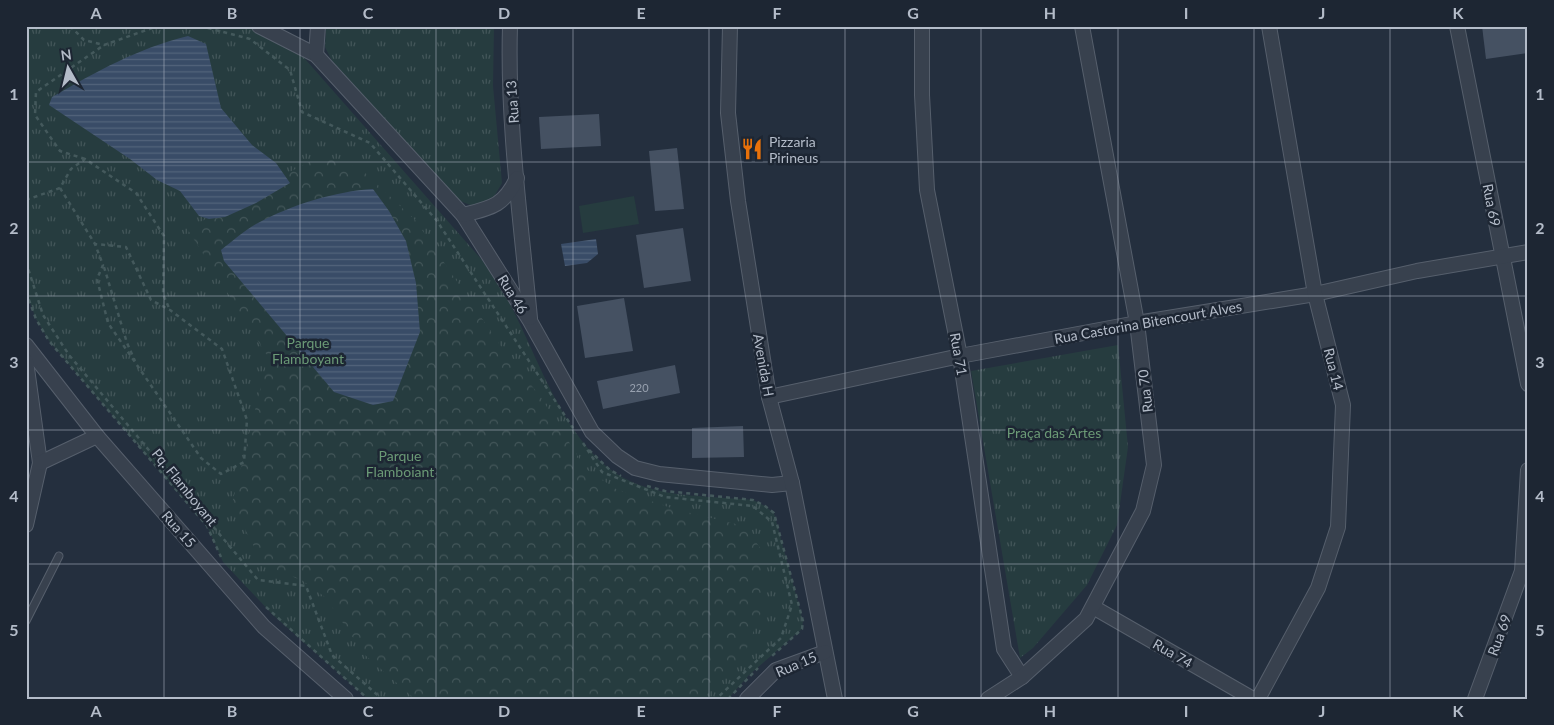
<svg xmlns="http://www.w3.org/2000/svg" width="1554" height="725" font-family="Lato,sans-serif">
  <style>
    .grass { fill: url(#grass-tufts) }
    .forest { fill: url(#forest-crowns) }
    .pitch { fill: #263c3f }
    .water { fill: url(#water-rules) }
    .building { fill: #455162 }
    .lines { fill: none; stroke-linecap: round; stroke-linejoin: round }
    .service-casing { stroke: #565f6c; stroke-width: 9 }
    .minor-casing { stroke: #565f6c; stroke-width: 16 }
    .path { stroke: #44595c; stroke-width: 2.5; stroke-dasharray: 4 4; stroke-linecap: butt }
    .service { stroke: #38414e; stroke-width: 7 }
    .minor { stroke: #38414e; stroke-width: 14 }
    .grid { fill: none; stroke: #b4bcc9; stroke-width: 1; stroke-opacity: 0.55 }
    .labels { text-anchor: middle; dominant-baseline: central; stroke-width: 5; stroke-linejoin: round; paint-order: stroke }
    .number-label { font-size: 11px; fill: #98a1af }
    .street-label { font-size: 14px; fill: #b4bcc9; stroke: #1d2633 }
    .poi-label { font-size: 14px; fill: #b4bcc9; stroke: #1d2633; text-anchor: start }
    .park-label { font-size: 14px; fill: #6b9a76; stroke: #1d2633 }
    .neatline { fill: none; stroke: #b4bcc9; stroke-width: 2 }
    .grid-label { font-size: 16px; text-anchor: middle; font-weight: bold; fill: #b4bcc9 }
  </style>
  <defs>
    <pattern id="grass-tufts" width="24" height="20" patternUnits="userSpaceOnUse" patternTransform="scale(1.25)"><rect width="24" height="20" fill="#263c3f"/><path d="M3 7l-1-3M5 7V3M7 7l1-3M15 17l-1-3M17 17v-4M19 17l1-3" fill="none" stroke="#435659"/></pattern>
    <pattern id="forest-crowns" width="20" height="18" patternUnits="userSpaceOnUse" patternTransform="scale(1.25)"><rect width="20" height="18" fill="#263c3f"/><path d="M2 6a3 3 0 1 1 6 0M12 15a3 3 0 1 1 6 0" fill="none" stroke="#435659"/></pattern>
    <pattern id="water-rules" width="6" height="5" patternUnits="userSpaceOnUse" patternTransform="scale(1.25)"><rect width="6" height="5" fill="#394c67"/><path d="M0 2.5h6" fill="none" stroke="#53647b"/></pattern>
  </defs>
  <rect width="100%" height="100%" fill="#242f3e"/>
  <!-- grass -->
  <g class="grass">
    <path d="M26 26H248L281 41 298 51 482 260C490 272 498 283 505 295 539 355 564 450 630 481 666 498 713 496 753 500L765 506 774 513 803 621 802 629 749 675 728 699H368L273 615 223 562 207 526 49 341 36 319 26 292Z"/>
    <polygon points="326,26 494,26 493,86 502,183 492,200 473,206 460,201 332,61 325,47"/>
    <polygon points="1118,345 1128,447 1117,525 1087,585 1033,648 1020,658 971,371"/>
  </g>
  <!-- forest -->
  <polygon class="forest" points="323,155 361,169 416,221 504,351 540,396 586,469 616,489 674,509 744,526 764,553 762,610 741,663 702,699 415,699 365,655 325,597 303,581 263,564 232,504 268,357 188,230 242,196"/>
  <!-- pitch -->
  <polygon class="pitch" points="634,196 639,224 583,233 579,206"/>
  <!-- water -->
  <g class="water">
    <path d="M188 36 206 44 221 108 252 145 276 163 290 183 256 203 225 217 209 219 199 216 180 191 157 180 130 159 49 105 52 97C98 71 136 49 188 36Z"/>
    <path d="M373 189 389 211 406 241 416 283 420 332 393 401 373 405 334 392 224 261 221 250C233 241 245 230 258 223 291 205 336 191 373 189Z"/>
    <polygon points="596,239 598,254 587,263 565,266 561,244"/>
  </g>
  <!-- building -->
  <g class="building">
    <polygon points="1482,26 1528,26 1528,53 1486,59"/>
    <polygon points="599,114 601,146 541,149 539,117"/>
    <polygon points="677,148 684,209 655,211 649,151"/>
    <polygon points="683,228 691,281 644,288 636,235"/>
    <polygon points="624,298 633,351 585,358 577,306"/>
    <polygon points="675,365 680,393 603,409 597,381"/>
    <polygon points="743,426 744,457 692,458 692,428"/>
  </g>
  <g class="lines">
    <!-- service casing -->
    <g class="service-casing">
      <polyline id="service" points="26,621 59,556"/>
    </g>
    <!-- minor casing -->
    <g class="minor-casing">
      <g id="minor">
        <polyline points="259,26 316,55 463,215 530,321 592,432 617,456 635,468 659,474 772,485 792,483"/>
        <path d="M510 26C507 121 521 223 530 318"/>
        <polyline points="730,26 728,113 738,201 769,397 792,483 835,699"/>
        <polyline points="922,26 922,95 927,190 960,356 1004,649 1022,677"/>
        <polyline points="1457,26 1528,384"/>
        <polyline points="316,55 318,26"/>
        <path d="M463 215C491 208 504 206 517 178"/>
        <polyline points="26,345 97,436 264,627 346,699"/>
        <polyline points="26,361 40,463 26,525"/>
        <polyline points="769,397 960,356 1137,323 1315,294 1417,271 1528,252"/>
        <polyline points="40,463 97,436"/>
        <polyline points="1093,607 1253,699"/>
        <polyline points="747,699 776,670 825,652"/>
        <polyline points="988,699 1022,677 1086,619 1143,511 1154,465 1137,323 1082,26"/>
        <polyline points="1258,699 1318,588 1338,527 1343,405 1315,294 1269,26"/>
        <polyline points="1475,699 1522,571 1528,470"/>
      </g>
    </g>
    <!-- path -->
    <g class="path">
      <polyline points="70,26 84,40 104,45 158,26"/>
      <polyline points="200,26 250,39 290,70 302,112 370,143 437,221 573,428"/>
      <polyline points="85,159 60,151 35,115 36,92 104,45"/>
      <polyline points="60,188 95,244 103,265 97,279 108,323 201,458 221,474 244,462 247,420 222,349 170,310 151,300 126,247 95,244"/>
      <polyline points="26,200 60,188 71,169 85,159 136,193 164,236 163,294 169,308"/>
      <polyline points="26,262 43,315 69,355 258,580 306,586 332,655 382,699"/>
      <polyline points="104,267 127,343 135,361"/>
      <polyline points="26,292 36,319 49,341 207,526 221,557"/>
      <polyline points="583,443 602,472 665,497 753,506 772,522 792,605 781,638 716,699"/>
      <polyline points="589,450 610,470 621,476"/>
      <polyline points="647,486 665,491 753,500 765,506 774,513 803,621 802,629 772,656"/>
      <polyline points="266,607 368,699"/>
      <polyline points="728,699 758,668"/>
    </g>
    <!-- service -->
    <use href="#service" class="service"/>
    <!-- minor -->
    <use href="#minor" class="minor"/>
  </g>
  <!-- grid -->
  <path class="grid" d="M164 26V699M300 26V699M436 26V699M573 26V699M709 26V699M845 26V699M981 26V699M1118 26V699M1254 26V699M1390 26V699M26 162H1528M26 296H1528M26 430H1528M26 564H1528"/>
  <!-- icons -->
  <defs>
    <g id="restaurant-bare" transform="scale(1.725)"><path d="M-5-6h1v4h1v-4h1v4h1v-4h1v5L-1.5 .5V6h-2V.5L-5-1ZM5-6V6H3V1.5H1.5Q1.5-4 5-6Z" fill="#e8710a" stroke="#1d2633" stroke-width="2.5" paint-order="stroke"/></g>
  </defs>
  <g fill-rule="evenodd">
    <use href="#restaurant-bare" x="752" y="149"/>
  </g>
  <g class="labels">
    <!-- number labels -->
    <g class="number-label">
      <text x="639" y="387">220</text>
    </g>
    <!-- street labels -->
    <g class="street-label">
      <text transform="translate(512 102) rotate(-94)">Rua 13</text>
      <text transform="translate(1492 205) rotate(79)">Rua 69</text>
      <text transform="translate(513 294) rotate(58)">Rua 46</text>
      <text transform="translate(1148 322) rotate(-10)">Rua Castorina Bitencourt Alves</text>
      <text transform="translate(959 354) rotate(80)">Rua 71</text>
      <text transform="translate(764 365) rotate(80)">Avenida H</text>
      <text transform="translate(1334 369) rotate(76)">Rua 14</text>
      <text transform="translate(1145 391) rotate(-97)">Rua 70</text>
      <text transform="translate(185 487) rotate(51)">Pq. Flamboyant</text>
      <text transform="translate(179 529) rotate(49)">Rua 15</text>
      <text transform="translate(1499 635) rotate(-70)">Rua 69</text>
      <text transform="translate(1173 653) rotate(30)">Rua 74</text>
      <text transform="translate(796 664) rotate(-23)">Rua 15</text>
    </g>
    <!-- poi labels -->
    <g class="poi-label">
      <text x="769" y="141">Pizzaria<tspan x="769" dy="16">Pirineus</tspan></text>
    </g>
    <!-- park labels -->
    <g class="park-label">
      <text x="308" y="342">Parque<tspan x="308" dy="16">Flamboyant</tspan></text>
      <text x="1054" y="432">Praça das Artes</text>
      <text x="400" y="455">Parque<tspan x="400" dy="16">Flamboiant</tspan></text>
    </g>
  </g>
  <!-- border -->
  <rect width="1554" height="725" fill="none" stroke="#1d2633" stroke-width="55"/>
  <!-- north arrow -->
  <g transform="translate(68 68) rotate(352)" stroke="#1d2633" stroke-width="4" paint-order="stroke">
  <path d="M0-4L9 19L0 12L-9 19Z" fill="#b4bcc9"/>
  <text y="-8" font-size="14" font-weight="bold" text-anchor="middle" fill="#b4bcc9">N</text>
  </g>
  <rect x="28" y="28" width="1498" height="670" class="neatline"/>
  <g class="grid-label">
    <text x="96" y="19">A</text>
    <text x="232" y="19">B</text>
    <text x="368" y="19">C</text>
    <text x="504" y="19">D</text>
    <text x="641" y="19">E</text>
    <text x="777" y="19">F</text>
    <text x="913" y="19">G</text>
    <text x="1050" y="19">H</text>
    <text x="1186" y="19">I</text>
    <text x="1322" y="19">J</text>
    <text x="1458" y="19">K</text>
    <text x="14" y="100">1</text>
    <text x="1540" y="100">1</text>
    <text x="14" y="234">2</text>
    <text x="1540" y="234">2</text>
    <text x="14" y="368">3</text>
    <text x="1540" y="368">3</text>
    <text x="14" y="502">4</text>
    <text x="1540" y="502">4</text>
    <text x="14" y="636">5</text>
    <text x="1540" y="636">5</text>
    <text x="96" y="717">A</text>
    <text x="232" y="717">B</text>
    <text x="368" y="717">C</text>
    <text x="504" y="717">D</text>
    <text x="641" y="717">E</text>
    <text x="777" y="717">F</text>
    <text x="913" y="717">G</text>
    <text x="1050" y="717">H</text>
    <text x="1186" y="717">I</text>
    <text x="1322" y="717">J</text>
    <text x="1458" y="717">K</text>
  </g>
</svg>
